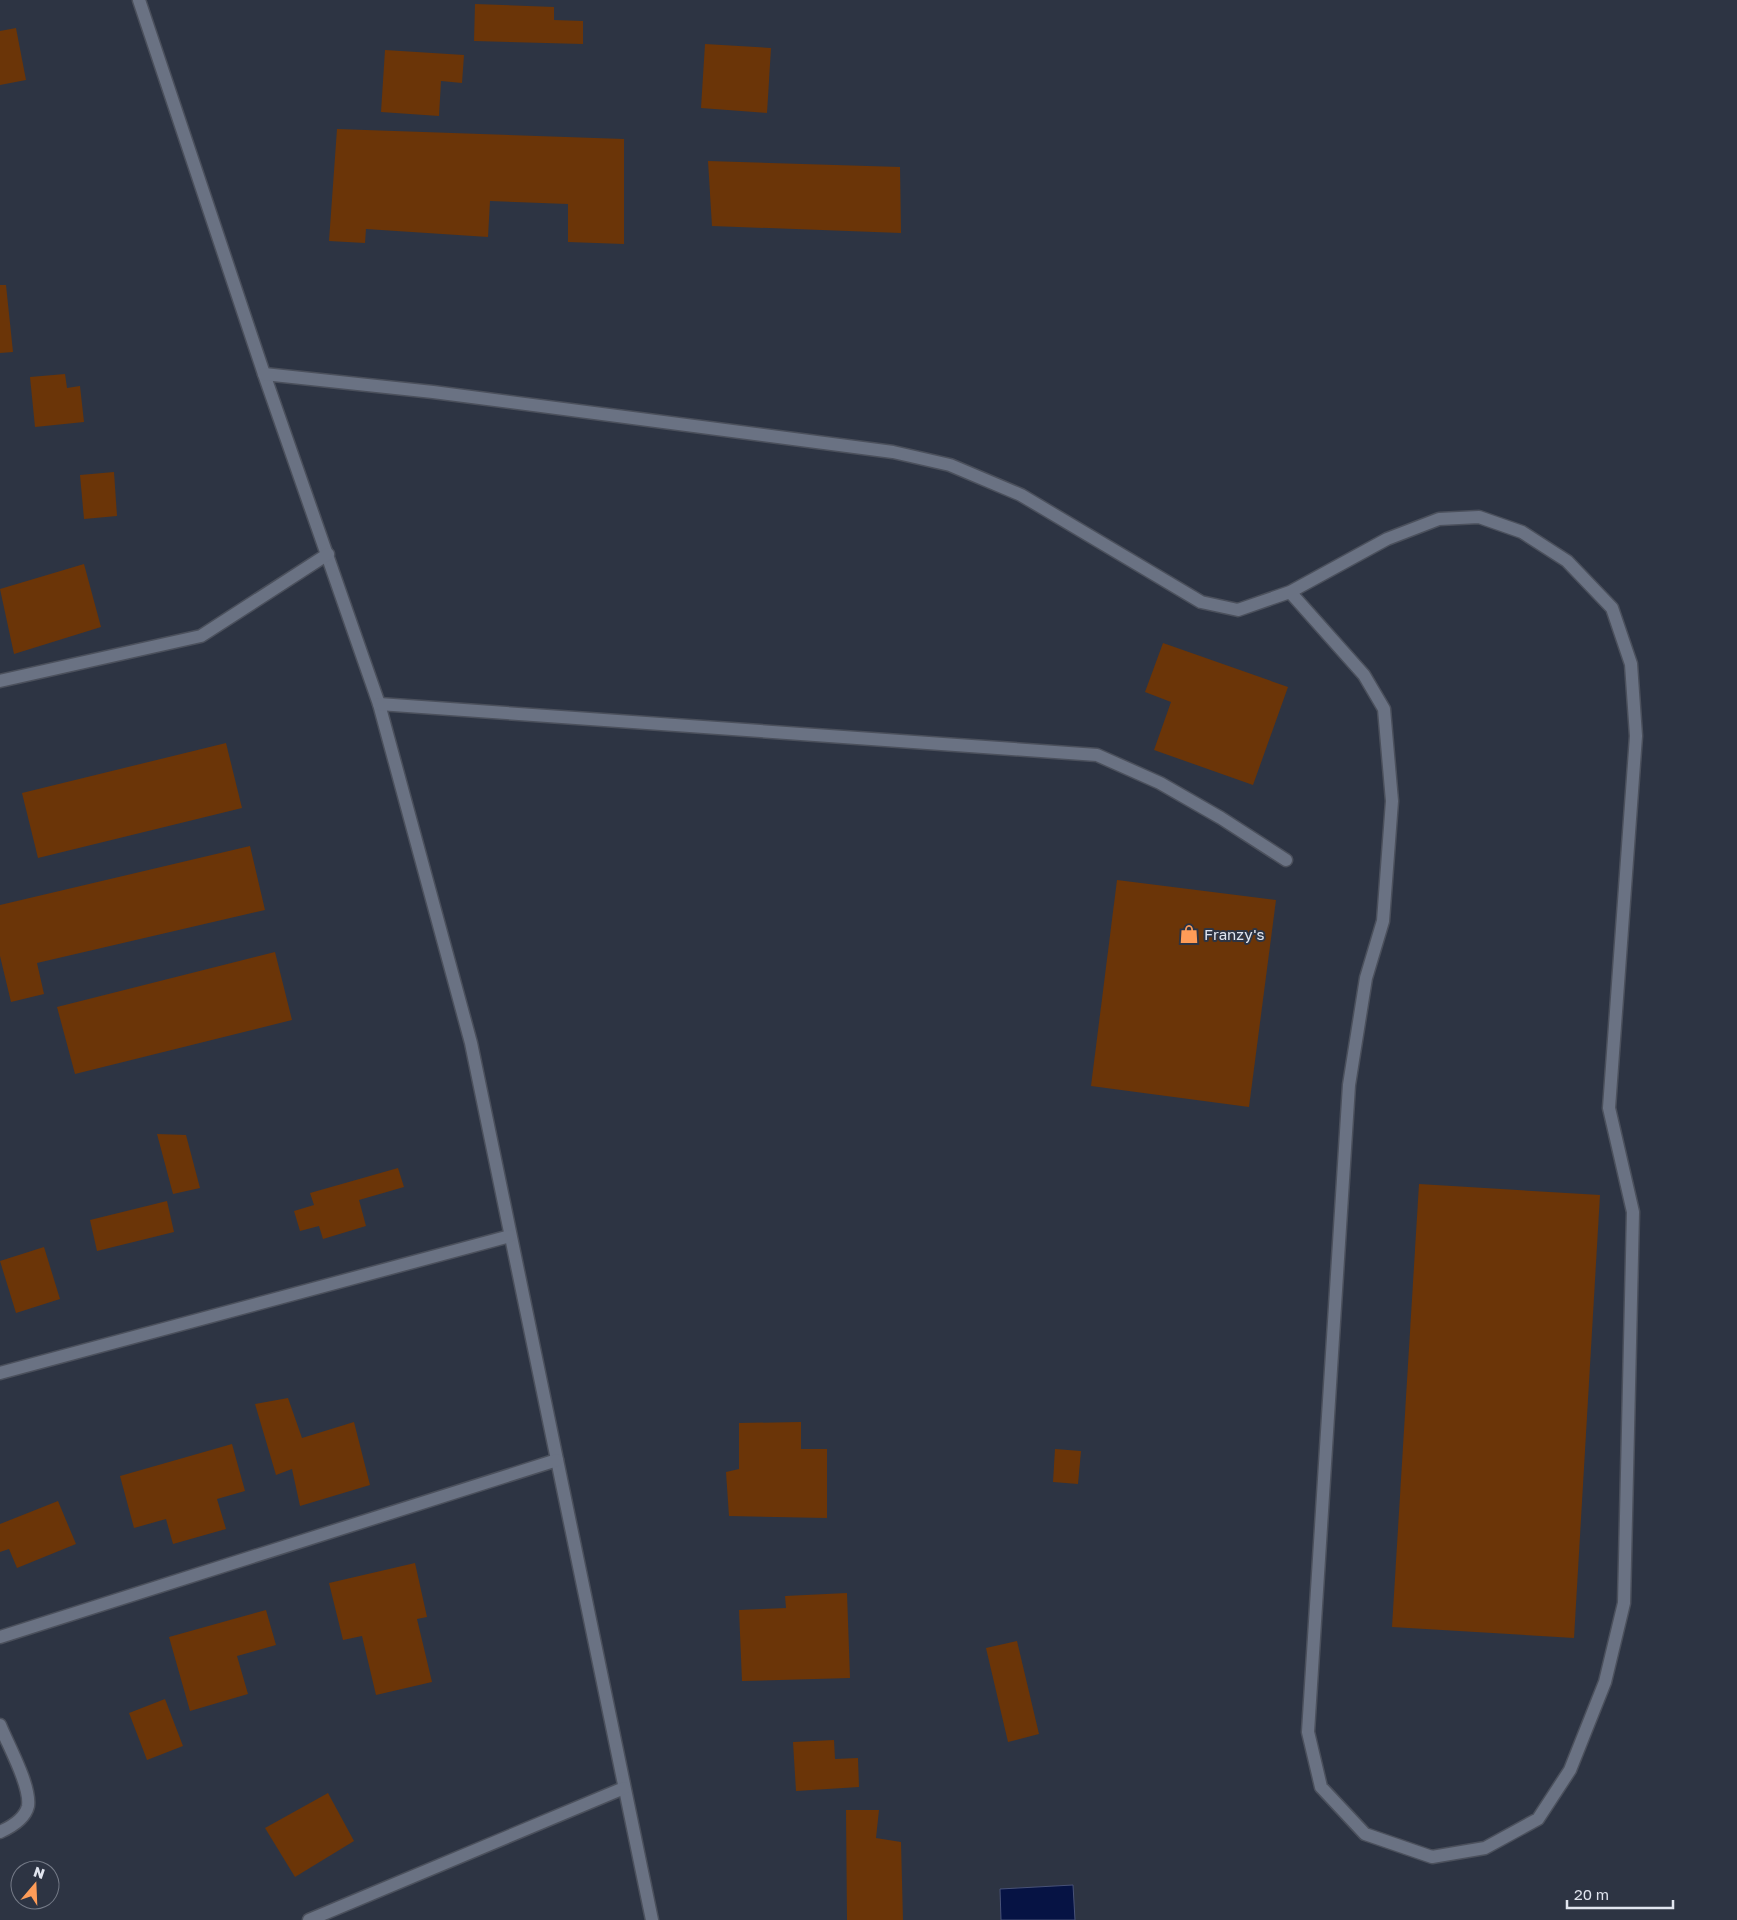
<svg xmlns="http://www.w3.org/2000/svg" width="1737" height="1920" font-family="'Golos Text',sans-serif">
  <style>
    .water { fill: #061344; stroke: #485277 }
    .building { fill: #6b3508 }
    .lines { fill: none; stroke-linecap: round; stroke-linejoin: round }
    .minor-casing { stroke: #4b505c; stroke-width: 15 }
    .minor { stroke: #6a7283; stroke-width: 12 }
    .labels { text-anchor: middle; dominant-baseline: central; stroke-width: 4; stroke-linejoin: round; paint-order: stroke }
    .poi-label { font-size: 15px; fill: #e1e5ef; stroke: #2d3443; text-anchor: start }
  </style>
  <rect width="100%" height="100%" fill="#2d3443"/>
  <!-- water -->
  <polygon class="water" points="1073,1885 1075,1920 1001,1920 1000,1889"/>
  <!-- building -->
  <g class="building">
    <polygon points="475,4 554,7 554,20 583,21 583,44 474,41"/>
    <polygon points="16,28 26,80 0,85 0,31"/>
    <polygon points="705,44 771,48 767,113 701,108"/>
    <polygon points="385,50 464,55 462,83 441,81 439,116 381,112"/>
    <polygon points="337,129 624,139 624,244 568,242 568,204 490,201 488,237 366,229 365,243 329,241"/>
    <polygon points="708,161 900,167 901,233 712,226"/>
    <polygon points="0,285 6,285 13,352 0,353"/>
    <polygon points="65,374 67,388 80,386 84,422 35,427 30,377"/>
    <polygon points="114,472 117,516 84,519 80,475"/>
    <polygon points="84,564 101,627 14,654 0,589"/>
    <polygon points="1163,643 1288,687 1253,785 1154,750 1171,702 1145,692"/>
    <polygon points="226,743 242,808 38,858 22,793"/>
    <polygon points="250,846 265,910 37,963 44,994 11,1002 0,956 0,905"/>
    <polygon points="1117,880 1276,900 1249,1107 1091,1086"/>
    <polygon points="275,952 292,1020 75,1074 57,1007"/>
    <polygon points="157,1134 186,1135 200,1188 173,1194"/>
    <polygon points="398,1168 404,1187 359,1200 366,1226 323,1239 319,1226 300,1231 294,1211 314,1205 310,1193"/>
    <polygon points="1419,1184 1600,1195 1574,1638 1392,1627"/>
    <polygon points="167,1201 174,1232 97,1251 90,1220"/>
    <polygon points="44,1247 60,1299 16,1313 0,1261"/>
    <polygon points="288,1398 302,1438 354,1422 370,1485 300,1506 292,1469 276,1475 255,1404"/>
    <polygon points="801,1422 801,1449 827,1449 827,1518 729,1516 726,1472 739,1469 739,1423"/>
    <polygon points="232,1444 245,1491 217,1499 226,1529 173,1544 166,1519 134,1528 120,1476"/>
    <polygon points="1055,1449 1081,1451 1078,1484 1053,1482"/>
    <polygon points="58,1501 76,1544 17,1568 9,1549 0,1552 0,1524"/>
    <polygon points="415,1563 427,1617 417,1619 432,1682 376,1695 362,1636 343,1640 329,1583"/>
    <polygon points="847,1593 850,1678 742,1681 739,1610 786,1608 785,1596"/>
    <polygon points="266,1610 276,1645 237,1656 248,1694 190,1711 169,1637"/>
    <polygon points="1017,1641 1039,1734 1008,1742 986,1648"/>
    <polygon points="165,1699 183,1746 147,1760 129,1713"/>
    <polygon points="834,1740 835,1759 858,1758 859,1787 796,1791 793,1742"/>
    <polygon points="328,1793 354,1841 295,1877 265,1828"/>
    <polygon points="846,1810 879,1810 876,1838 901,1842 903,1920 847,1920"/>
  </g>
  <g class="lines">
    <!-- minor casing -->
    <g class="minor-casing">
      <g id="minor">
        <polyline points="139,0 264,374 379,704 471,1043 652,1920"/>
        <polyline points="264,374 433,392 893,452 950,465 1021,495 1201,602 1238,610 1290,592 1387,539 1439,519 1479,517 1522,532 1567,561 1612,608 1631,664 1636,736 1609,1108 1633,1212 1624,1603 1605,1682 1570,1770 1538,1819 1485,1848 1432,1857 1365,1834 1321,1787 1308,1732 1349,1085 1366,978 1383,921 1392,801 1384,709 1364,675 1290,592"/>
        <polyline points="0,681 201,636 328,554"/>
        <polyline points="379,704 1097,755 1160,783 1221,818 1286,860"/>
        <polyline points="0,1373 510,1236"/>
        <polyline points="0,1637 557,1460"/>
        <path d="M0 1725C8 1745 31 1786 28 1806 25 1819 11 1827 0 1832"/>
        <polyline points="309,1920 624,1788"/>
      </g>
    </g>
    <!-- minor -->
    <use href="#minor" class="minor"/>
  </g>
  <!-- icons -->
  <defs>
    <g id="shop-bare" transform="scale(1.5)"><path d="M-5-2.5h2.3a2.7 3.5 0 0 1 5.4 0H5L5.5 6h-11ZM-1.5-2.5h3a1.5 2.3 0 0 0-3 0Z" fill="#fe9c58" stroke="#2d3443" stroke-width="2.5" paint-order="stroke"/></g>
  </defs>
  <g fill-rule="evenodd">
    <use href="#shop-bare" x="1189" y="934"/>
  </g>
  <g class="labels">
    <!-- poi labels -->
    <g class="poi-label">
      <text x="1204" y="934">Franzy's</text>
    </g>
  </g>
  <!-- north arrow -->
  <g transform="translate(35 1885) rotate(19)"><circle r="24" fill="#2d3443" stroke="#757b88"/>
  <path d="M0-4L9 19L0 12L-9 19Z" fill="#fe9c58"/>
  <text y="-8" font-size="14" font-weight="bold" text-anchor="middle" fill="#e1e5ef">N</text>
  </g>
  <!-- scale -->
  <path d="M1567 1900v8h106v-8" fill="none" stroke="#e1e5ef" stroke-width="2.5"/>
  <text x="1574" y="1900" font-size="15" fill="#e1e5ef" stroke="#2d3443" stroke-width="4" paint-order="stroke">20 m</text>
</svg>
